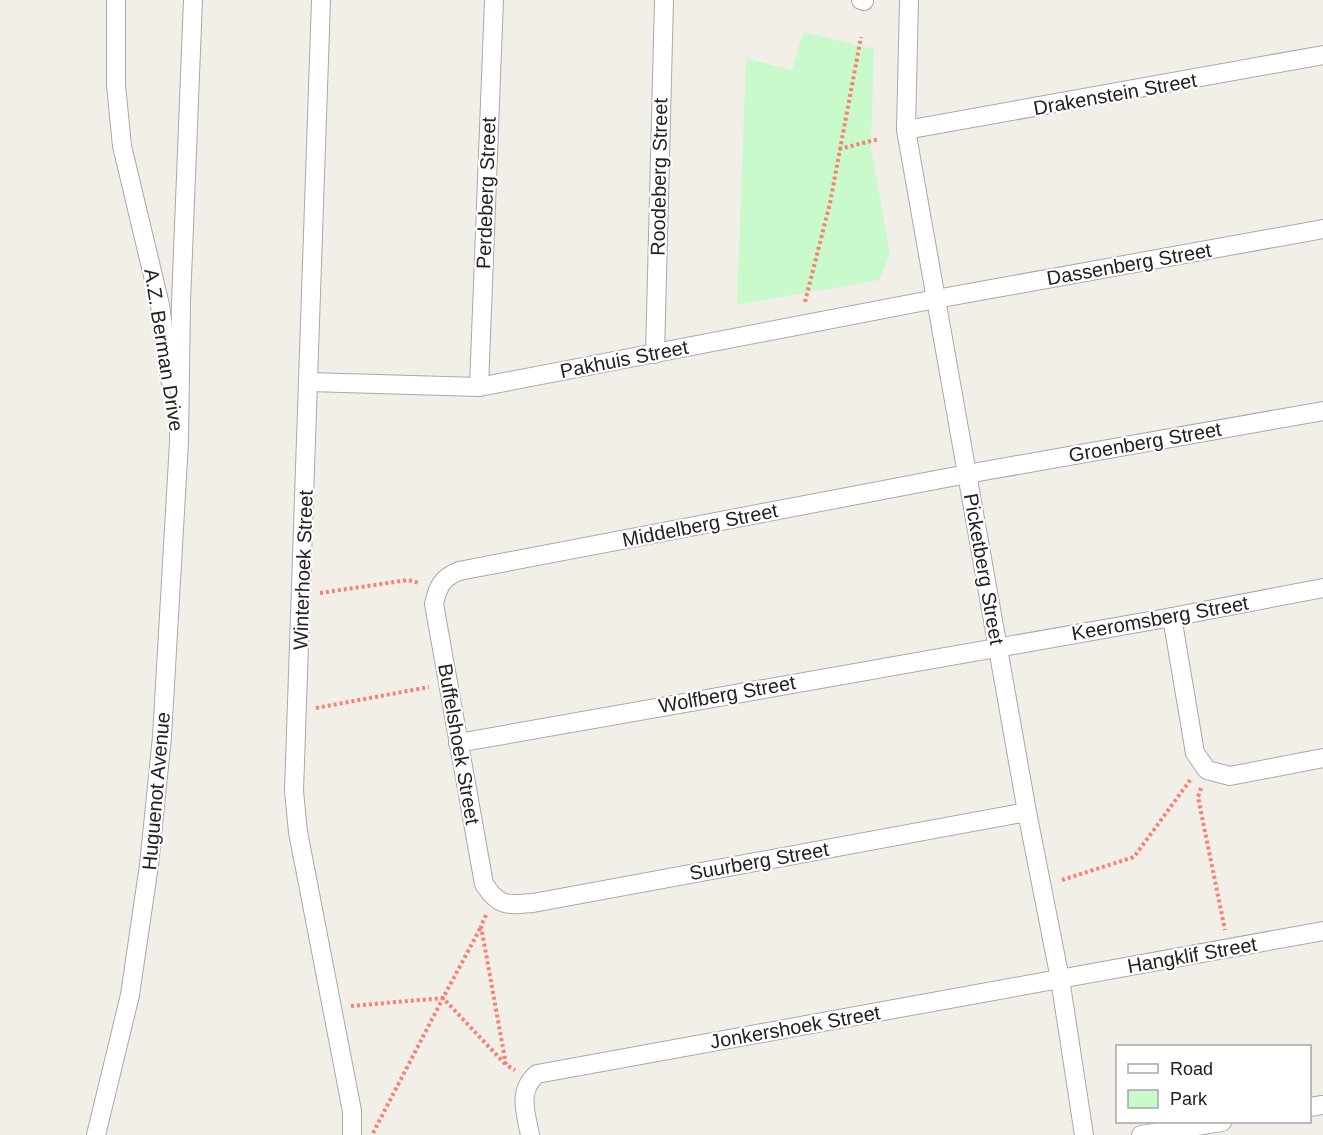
<svg xmlns="http://www.w3.org/2000/svg" width="1323" height="1135" font-family="Helvetica,sans-serif">
  <style>
    .park { fill: #c8facc }
    .lines { fill: none; stroke-linecap: round; stroke-linejoin: round }
    .street-casing { stroke: #a9a9a9; stroke-width: 20 }
    .path { stroke: #fa8072; stroke-width: 4; stroke-dasharray: 3 3; stroke-linecap: butt }
    .street { stroke: #fff; stroke-width: 18 }
    .labels { text-anchor: middle; dominant-baseline: central; stroke-width: 4.5; stroke-linejoin: round; paint-order: stroke }
    .street-label { font-size: 20px; fill: #222; stroke: #fff }
  </style>
  <rect width="100%" height="100%" fill="#f2efe9"/>
  <!-- park -->
  <polygon class="park" points="803,32 874,49 871,148 890,255 879,280 737,305 746,58 792,70"/>
  <g class="lines">
    <!-- street casing -->
    <g class="street-casing">
      <g id="street">
        <polyline points="116,0 116,85 122,146 160,305 170,380"/>
        <polyline points="321,0 294,791 298,832 352,1111 352,1135"/>
        <polyline points="861,0 864,1"/>
        <polyline points="909,0 906,130 1027,812 1060,979 1084,1135"/>
        <polyline points="906,130 1323,55"/>
        <polyline points="655,354 664,0"/>
        <polyline points="309,382 479,387 936,299 1323,229"/>
        <polyline points="479,387 494,0"/>
        <polyline points="1172,617 1195,753 1207,770 1230,776 1323,758"/>
        <polyline points="458,743 1172,617 1323,588"/>
        <path d="M1027 812 533 903C507 905 499 907 484 884L434 604C438 586 442 578 459 571L967 474 1323 411"/>
        <polyline points="1310,1107 1323,1105"/>
        <polyline points="96,1135 130,995 149,865 162,737 179,442 181,302 193,0"/>
        <path d="M530 1135C526 1113 517 1091 537 1074L1323 931"/>
        <polyline points="1141,1135 1222,1122"/>
      </g>
    </g>
    <!-- path -->
    <g class="path">
      <polyline points="839,149 879,139"/>
      <polyline points="805,302 830,203 861,37"/>
      <polyline points="320,593 408,580 419,583"/>
      <polyline points="316,708 429,687"/>
      <polyline points="1201,788 1198,797 1225,930"/>
      <polyline points="1062,880 1134,857 1191,779"/>
      <polyline points="486,915 481,926 506,1065 515,1070"/>
      <polyline points="351,1006 443,998 481,927"/>
      <polyline points="373,1133 443,998 506,1065"/>
    </g>
    <!-- street -->
    <use href="#street" class="street"/>
  </g>
  <g class="labels">
    <!-- street labels -->
    <g class="street-label">
      <text transform="translate(1115 94) rotate(-10)">Drakenstein Street</text>
      <text transform="translate(659 177) rotate(-89)">Roodeberg Street</text>
      <text transform="translate(486 193) rotate(-88)">Perdeberg Street</text>
      <text transform="translate(1129 264) rotate(-10)">Dassenberg Street</text>
      <text transform="translate(164 350) rotate(81)">A.Z. Berman Drive</text>
      <text transform="translate(624 359) rotate(-11)">Pakhuis Street</text>
      <text transform="translate(1145 442) rotate(-10)">Groenberg Street</text>
      <text transform="translate(700 525) rotate(-11)">Middelberg Street</text>
      <text transform="translate(984 569) rotate(80)">Picketberg Street</text>
      <text transform="translate(303 570) rotate(-88)">Winterhoek Street</text>
      <text transform="translate(1160 618) rotate(-10)">Keeromsberg Street</text>
      <text transform="translate(727 694) rotate(-10)">Wolfberg Street</text>
      <text transform="translate(459 744) rotate(80)">Buffelshoek Street</text>
      <text transform="translate(156 791) rotate(-85)">Huguenot Avenue</text>
      <text transform="translate(759 861) rotate(-10)">Suurberg Street</text>
      <text transform="translate(1192 955) rotate(-10)">Hangklif Street</text>
      <text transform="translate(795 1027) rotate(-10)">Jonkershoek Street</text>
    </g>
  </g>
  <!-- legend -->
  <rect x="1116" y="1045" width="195" height="78" fill="#ffffff" stroke="#a7a7a7" stroke-width="1.5"/>
  <rect x="1128" y="1064" width="30" height="9" fill="#ffffff" stroke="#a7a7a7" stroke-width="1.5"/>
  <text x="1170" y="1075" font-size="18" fill="#222222">Road</text>
  <rect x="1128" y="1090" width="30" height="18" fill="#c8facc" stroke="#a7a7a7" stroke-width="1.5"/>
  <text x="1170" y="1105" font-size="18" fill="#222222">Park</text>
</svg>
